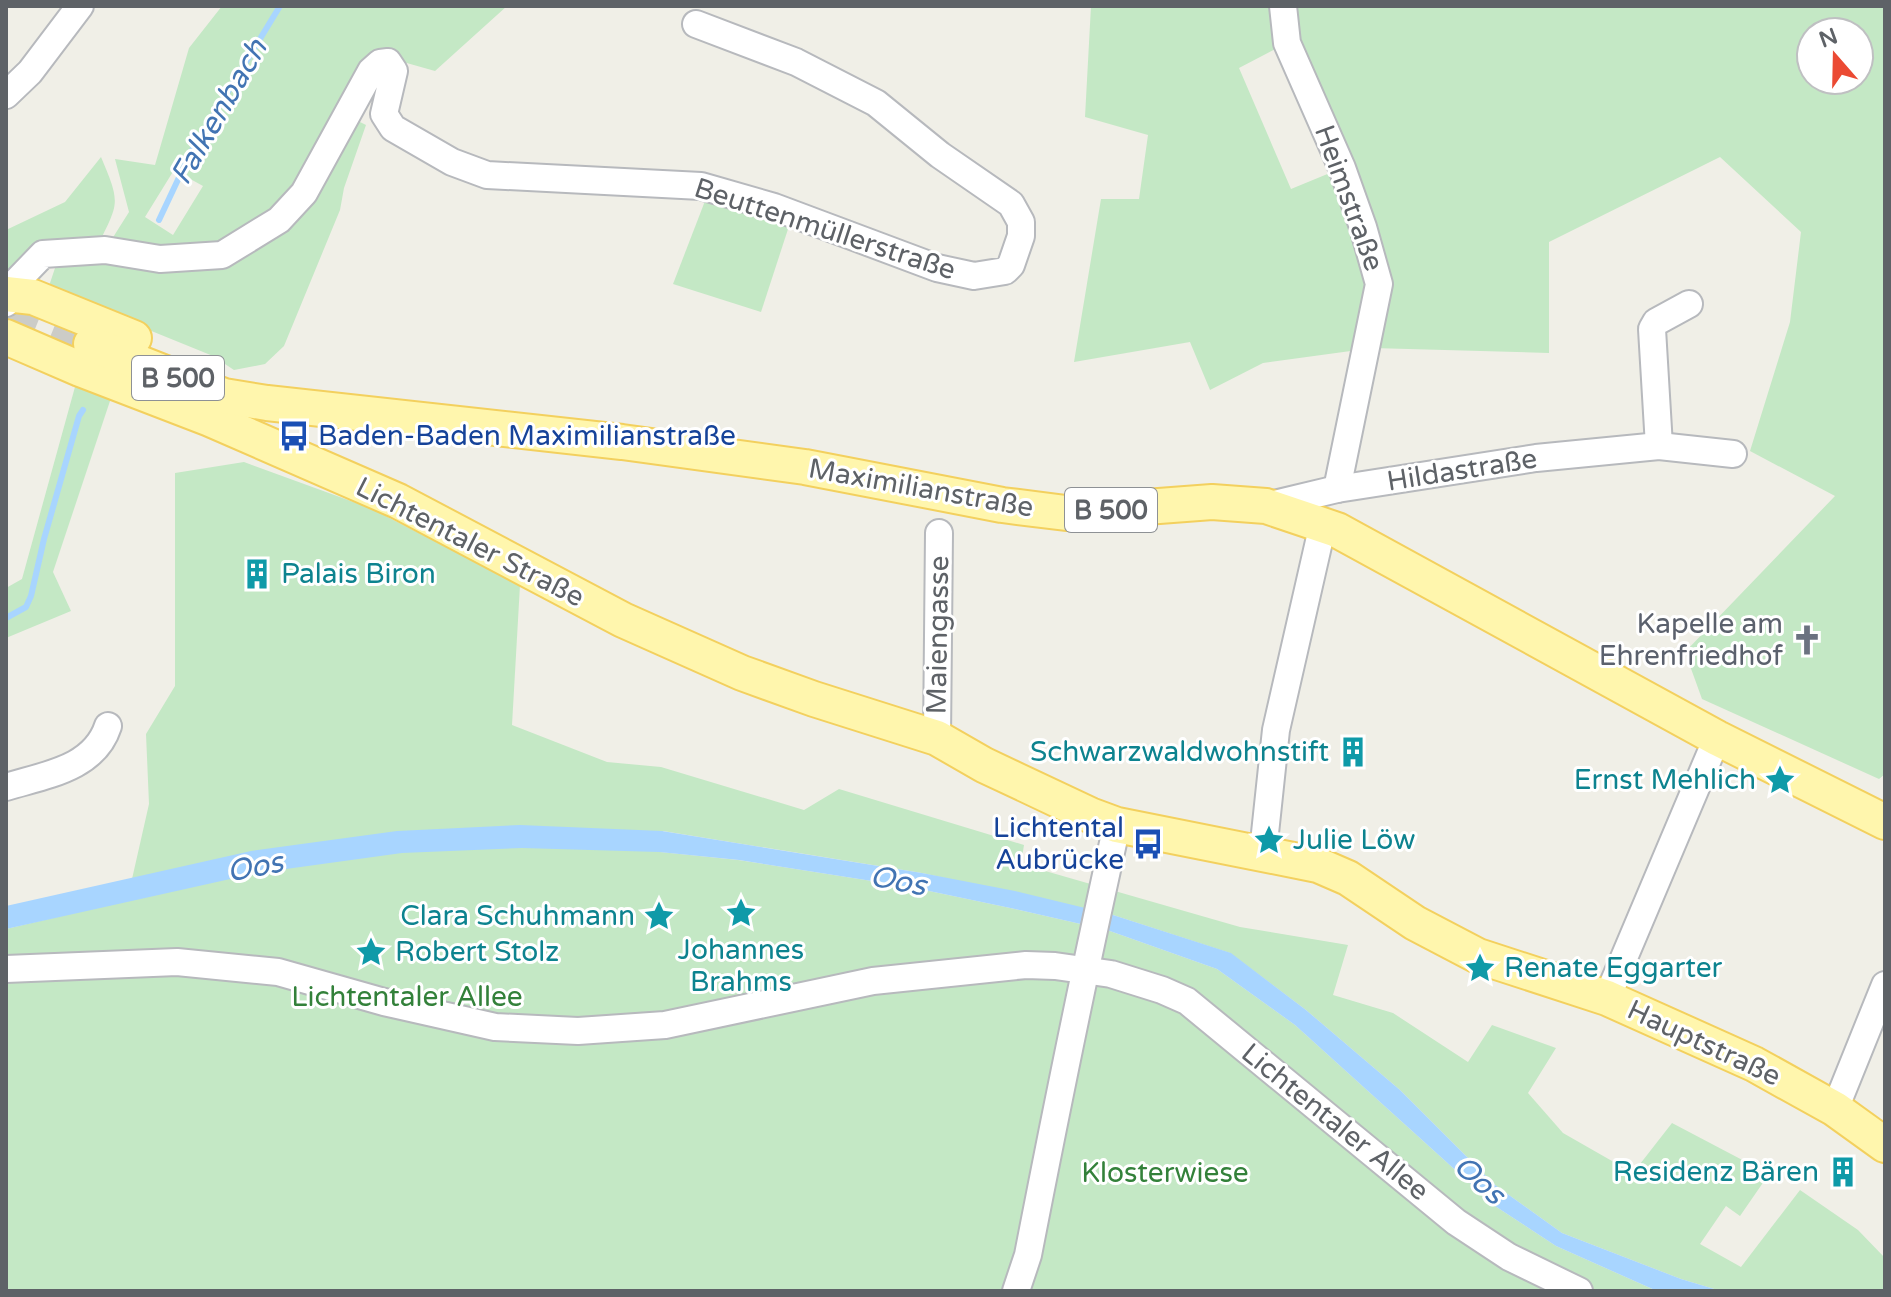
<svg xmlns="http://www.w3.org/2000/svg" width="1891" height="1297" font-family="'Varela Round',sans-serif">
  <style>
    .green { fill: #c4e8c5; fill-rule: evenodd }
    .water { fill: #a8d5ff }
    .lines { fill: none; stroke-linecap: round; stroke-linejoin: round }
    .stream { stroke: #a8d5ff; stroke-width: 6 }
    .major-tunnel { stroke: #ccccc7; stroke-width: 34; stroke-dasharray: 34 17; stroke-linecap: butt }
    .minor-casing { stroke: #b7b9bd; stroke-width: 30 }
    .major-casing { stroke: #f3d05e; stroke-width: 38 }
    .minor { stroke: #fff; stroke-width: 26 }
    .major { stroke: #fff6ad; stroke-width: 34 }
    .labels { text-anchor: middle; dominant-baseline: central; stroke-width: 6; stroke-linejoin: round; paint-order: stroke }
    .shield { fill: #fff; stroke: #8e9195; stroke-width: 2 }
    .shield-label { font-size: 26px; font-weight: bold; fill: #5e6267 }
    .street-label { font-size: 28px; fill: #5e6267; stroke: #fff }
    .transit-label { font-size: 28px; fill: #164399; stroke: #fff; text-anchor: start }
    .culture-label { font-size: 28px; fill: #0d838f; stroke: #fff; text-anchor: start }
    .worship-label { font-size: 28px; fill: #5b616d; stroke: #fff; text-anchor: end }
    .park-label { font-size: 28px; fill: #33813a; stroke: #fff }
    .water-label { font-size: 30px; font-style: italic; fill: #4274b3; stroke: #fff }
  </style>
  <rect width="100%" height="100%" fill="#f0efe7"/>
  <!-- green -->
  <g class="green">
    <path d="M222 6H507L435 71 389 58 344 114 366 125 344 188 340 210 284 346 265 364 234 370 213 356 48 289 56 265 105 250 129 212 115 159 155 165 189 48ZM174 170 203 186 173 235 145 217Z"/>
    <polygon points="1091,6 1272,6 1270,17 1287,43 1239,68 1291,189 1342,168 1371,289 1358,350 1263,363 1210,390 1190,342 1074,362 1101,199 1139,199 1148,135 1085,117"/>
    <path d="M1293 6H1885V774L1879 779 1702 699 1685 652 1835 496 1750 451 1790 322 1801 232 1720 157 1549 242V353L1372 348 1385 282 1289 42ZM1811 32H1859V80H1811Z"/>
    <path d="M101 157C121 204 119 202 97 247L34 251 6 288V230L65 202Z"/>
    <polygon points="705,201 790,223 761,312 673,284"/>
    <polygon points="78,376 113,392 53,572 71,611 6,638 6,588 22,579"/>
    <polygon points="244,462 370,508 520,585 512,725 607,762 661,767 804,810 839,789 1024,845 1021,864 1240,927 1348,945 1333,995 1393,1013 1468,1062 1492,1025 1556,1048 1528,1093 1563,1133 1633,1173 1672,1123 1769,1174 1740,1216 1726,1206 1700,1244 1741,1267 1800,1190 1858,1230 1885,1258 1885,1291 1721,1291 1681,1279 1562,1233 1495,1185 1400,1090 1306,1010 1230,953 1110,914 922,873 663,831 660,852 738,860 910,887 1015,909 1107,930 1217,969 1295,1025 1495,1206 1556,1246 1657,1291 6,1291 6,929 133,899 132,879 149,804 146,734 175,686 175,473"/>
  </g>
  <!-- water -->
  <polygon class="water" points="520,825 662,831 922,873 1015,891 1110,914 1231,953 1306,1010 1400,1090 1495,1185 1562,1233 1681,1279 1721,1291 1657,1291 1556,1246 1495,1206 1295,1025 1217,969 1107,930 1015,909 910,887 739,860 659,852 522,848 402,853 257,873 6,929 6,906 251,851 397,831"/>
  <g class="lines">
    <!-- stream -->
    <g class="stream">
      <polyline points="159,220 191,152 280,6"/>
      <polyline points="6,618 26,607 31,596 44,539 79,416 83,410"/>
    </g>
    <!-- major-tunnel -->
    <polyline class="major-tunnel" points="6,310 91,344"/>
    <!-- minor casing -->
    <g class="minor-casing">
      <g id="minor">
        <polyline points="1283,6 1287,43 1342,168 1363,227 1379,284 1337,489"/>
        <polyline points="6,95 30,72 80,6"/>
        <polyline points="6,303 15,283 43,254 105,250 160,259 222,255 279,220 304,193 371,71 380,63 388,62 394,71 384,114 393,128 452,162 487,175 701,186 774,207 937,268 974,276 1005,271 1011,265 1021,236 1021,222 1011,204 940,155 876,103 796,62 696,24"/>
        <polyline points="1659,446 1652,329 1656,322 1689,304"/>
        <polyline points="1266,506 1337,489 1536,458 1659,446 1733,454"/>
        <polyline points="937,738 939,533"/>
        <path d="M6 787C45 775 94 769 108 726"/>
        <polyline points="1263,852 1276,730 1323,524"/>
        <polyline points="6,969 177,962 278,972 384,1002 495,1027 578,1031 665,1025 873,981 1026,965 1055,966 1111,974 1162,990 1187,1001 1456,1222 1509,1257 1579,1291"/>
        <polyline points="1607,998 1717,738"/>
        <polyline points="1835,1109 1885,985"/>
        <path d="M1016 1291 1028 1255C1056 1111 1085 968 1117 825"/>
      </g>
    </g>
    <!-- major casing -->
    <g class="major-casing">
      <g id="major">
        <polyline points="6,294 33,297 134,338"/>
        <polyline points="6,337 80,369 210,419 398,501 623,620 742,673 814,699 937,738 984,765 1090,815 1117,825 1318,865 1348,878 1415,923 1478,956 1607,998 1754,1064 1835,1109 1885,1145"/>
        <polyline points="91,344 224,396 267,403 622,442 805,467 1002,505 1066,513 1212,502 1266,506 1337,530 1717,738 1885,822"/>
      </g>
    </g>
    <!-- minor -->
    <use href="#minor" class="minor"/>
    <!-- major -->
    <use href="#major" class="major"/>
  </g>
  <!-- icons -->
  <defs>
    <g id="bus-bare" transform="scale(2.4)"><path d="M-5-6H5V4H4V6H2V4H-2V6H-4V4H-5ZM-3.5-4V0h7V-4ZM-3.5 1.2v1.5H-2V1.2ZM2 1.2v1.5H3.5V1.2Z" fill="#1a4fb4" stroke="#fff" stroke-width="2.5" paint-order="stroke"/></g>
    <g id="building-bare" transform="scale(2.4)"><path d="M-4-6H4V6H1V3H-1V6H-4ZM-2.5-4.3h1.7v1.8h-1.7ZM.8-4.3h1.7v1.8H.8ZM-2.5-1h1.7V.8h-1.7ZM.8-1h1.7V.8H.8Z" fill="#0f9aa8" stroke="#fff" stroke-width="2.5" paint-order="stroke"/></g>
    <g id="church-bare" transform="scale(2.4)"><path d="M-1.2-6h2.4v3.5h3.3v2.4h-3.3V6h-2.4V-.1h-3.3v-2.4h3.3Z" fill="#6b7280" stroke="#fff" stroke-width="2.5" paint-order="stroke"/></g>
    <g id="sight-bare" transform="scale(2.4)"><path d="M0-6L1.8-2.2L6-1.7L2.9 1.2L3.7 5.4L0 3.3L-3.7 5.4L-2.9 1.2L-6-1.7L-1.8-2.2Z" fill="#0f9aa8" stroke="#fff" stroke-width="2.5" paint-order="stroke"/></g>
  </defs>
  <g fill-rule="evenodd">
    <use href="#bus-bare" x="294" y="436"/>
    <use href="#building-bare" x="257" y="574"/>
    <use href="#church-bare" x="1807" y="640"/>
    <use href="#building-bare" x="1353" y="752"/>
    <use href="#sight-bare" x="1780" y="780"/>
    <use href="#sight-bare" x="1269" y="840"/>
    <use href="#bus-bare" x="1148" y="844"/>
    <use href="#sight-bare" x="741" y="913"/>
    <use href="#sight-bare" x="659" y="916"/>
    <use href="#sight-bare" x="371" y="952"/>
    <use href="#sight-bare" x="1480" y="968"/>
    <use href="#building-bare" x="1843" y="1172"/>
  </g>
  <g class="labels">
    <!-- shield labels -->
    <g class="shield">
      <rect x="132" y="356" width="92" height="44" rx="6"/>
      <rect x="1065" y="488" width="92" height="44" rx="6"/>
    </g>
    <g class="shield-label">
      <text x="178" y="378">B 500</text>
      <text x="1111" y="510">B 500</text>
    </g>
    <!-- street labels -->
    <g class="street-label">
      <text transform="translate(1349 198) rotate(70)">Heimstraße</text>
      <text transform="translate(825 229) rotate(18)">Beuttenmüllerstraße</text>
      <text transform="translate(1462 470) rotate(-9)">Hildastraße</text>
      <text transform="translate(921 488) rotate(10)">Maximilianstraße</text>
      <text transform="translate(470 542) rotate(27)">Lichtentaler Straße</text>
      <text transform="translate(938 635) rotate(-89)">Maiengasse</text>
      <text transform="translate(1704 1043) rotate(25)">Hauptstraße</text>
      <text transform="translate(1335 1122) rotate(39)">Lichtentaler Allee</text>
    </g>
    <!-- transit labels -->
    <g class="transit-label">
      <text x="318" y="436">Baden-Baden Maximilianstraße</text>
      <text x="1124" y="828" text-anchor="end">Lichtental<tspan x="1124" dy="32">Aubrücke</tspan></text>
    </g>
    <!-- culture labels -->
    <g class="culture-label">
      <text x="281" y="574">Palais Biron</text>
      <text x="1329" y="752" text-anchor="end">Schwarzwaldwohnstift</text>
      <text x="1756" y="780" text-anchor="end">Ernst Mehlich</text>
      <text x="1293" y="840">Julie Löw</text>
      <text x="635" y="916" text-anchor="end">Clara Schuhmann</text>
      <text x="741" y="950" text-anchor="middle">Johannes<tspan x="741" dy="32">Brahms</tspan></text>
      <text x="395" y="952">Robert Stolz</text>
      <text x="1504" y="968">Renate Eggarter</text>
      <text x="1819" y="1172" text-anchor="end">Residenz Bären</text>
    </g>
    <!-- worship labels -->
    <g class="worship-label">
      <text x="1783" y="624">Kapelle am<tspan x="1783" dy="32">Ehrenfriedhof</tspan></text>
    </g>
    <!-- park labels -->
    <g class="park-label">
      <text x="407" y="997">Lichtentaler Allee</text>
      <text x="1165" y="1173">Klosterwiese</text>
    </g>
    <!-- water labels -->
    <g class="water-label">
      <text transform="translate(219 112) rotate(-60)">Falkenbach</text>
      <text transform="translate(255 867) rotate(-11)">Oos</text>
      <text transform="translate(898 881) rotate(11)">Oos</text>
      <text transform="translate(1479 1180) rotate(42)">Oos</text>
    </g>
  </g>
  <!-- border -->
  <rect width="1891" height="1297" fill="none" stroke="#5e6267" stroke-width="16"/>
  <!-- north arrow -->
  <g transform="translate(1835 56) rotate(340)"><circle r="38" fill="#ffffff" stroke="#bfc0c2" stroke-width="2"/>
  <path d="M0-6L14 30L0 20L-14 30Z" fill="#eb4a33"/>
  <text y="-12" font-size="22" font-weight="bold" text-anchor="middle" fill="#5e6267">N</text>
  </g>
</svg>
